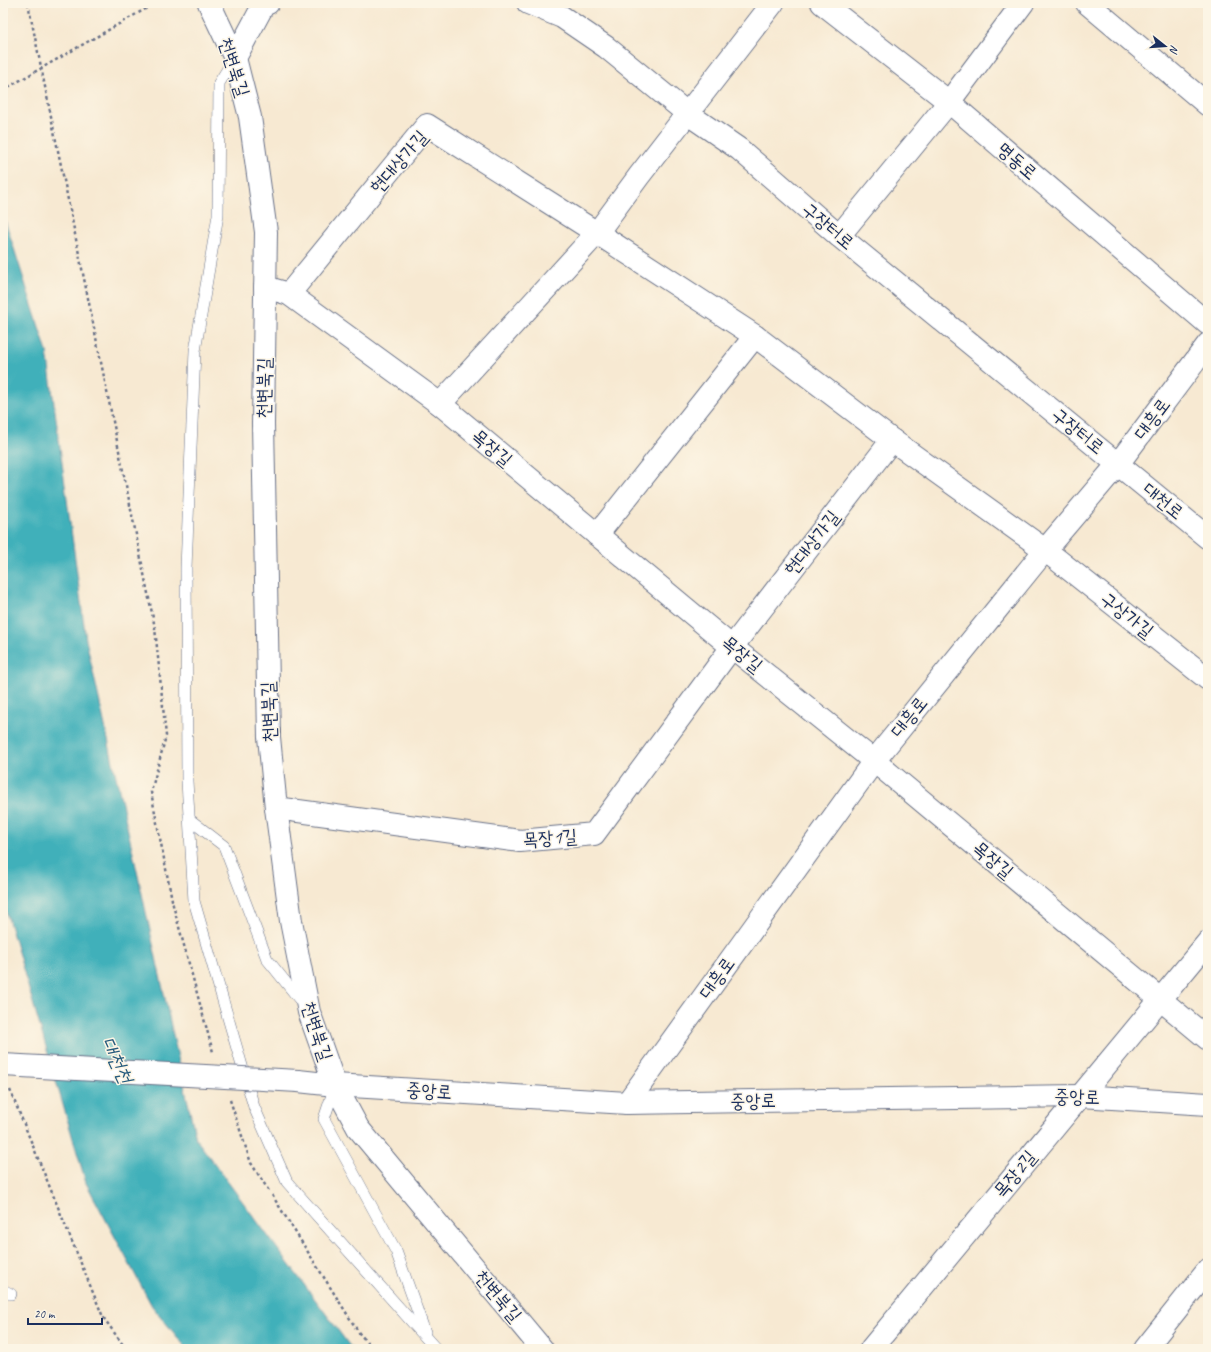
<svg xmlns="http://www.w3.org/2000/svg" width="1211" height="1352" font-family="Caveat,'Poor Story',sans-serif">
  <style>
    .water { fill: #40b0ba; stroke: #2e708c }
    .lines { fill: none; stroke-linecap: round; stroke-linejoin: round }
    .lane-casing { stroke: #687087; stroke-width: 12 }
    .street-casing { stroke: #687087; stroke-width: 24 }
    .secondary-casing { stroke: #687087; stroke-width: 24 }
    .path { stroke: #687087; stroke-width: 2.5; stroke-dasharray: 3 3; stroke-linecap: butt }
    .lane { stroke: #fff; stroke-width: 11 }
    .street { stroke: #fff; stroke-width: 22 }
    .secondary { stroke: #fff; stroke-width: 22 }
    .secondary-bridge-casing { stroke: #687087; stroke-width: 24; stroke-linecap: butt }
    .path-bridge { stroke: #687087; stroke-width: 2.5; stroke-dasharray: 3 3; stroke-linecap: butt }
    .secondary-bridge { stroke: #fff; stroke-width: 22 }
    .labels { text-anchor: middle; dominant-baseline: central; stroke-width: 3; stroke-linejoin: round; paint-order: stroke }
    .street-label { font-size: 19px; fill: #1b2f5e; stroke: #fcf5e5 }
    .water-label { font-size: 20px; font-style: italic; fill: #285c7e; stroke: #fcf5e5 }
  </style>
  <rect width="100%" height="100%" fill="#fcf5e5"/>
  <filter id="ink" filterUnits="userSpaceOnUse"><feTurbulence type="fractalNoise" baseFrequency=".025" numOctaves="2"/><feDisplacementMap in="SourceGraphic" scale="8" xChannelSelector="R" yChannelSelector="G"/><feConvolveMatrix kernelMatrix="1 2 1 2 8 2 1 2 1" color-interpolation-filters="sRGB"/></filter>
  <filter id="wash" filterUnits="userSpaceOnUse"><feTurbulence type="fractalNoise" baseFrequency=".012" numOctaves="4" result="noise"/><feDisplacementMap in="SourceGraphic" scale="16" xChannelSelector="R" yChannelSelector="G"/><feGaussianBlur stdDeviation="0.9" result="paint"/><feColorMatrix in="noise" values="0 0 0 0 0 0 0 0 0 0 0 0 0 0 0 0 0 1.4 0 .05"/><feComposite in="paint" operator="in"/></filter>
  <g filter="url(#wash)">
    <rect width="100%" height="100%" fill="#f7e9d2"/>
    <!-- water -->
    <polygon class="water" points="3,214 47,352 86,640 196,1139 352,1349 187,1349 152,1306 86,1183 3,901"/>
  </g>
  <g filter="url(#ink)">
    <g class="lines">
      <!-- lane casing -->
      <g class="lane-casing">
        <g id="lane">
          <polyline points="234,59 219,83 218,215 195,351 186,568 187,781 194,901 254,1107 287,1182 436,1349"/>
          <polyline points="189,819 224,846 267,959 304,1005"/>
          <polyline points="335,1086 324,1119 396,1251 425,1332"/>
          <polyline points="3,1290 11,1294"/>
        </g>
      </g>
      <!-- street casing -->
      <g class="street-casing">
        <g id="street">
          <polyline points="1087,3 1208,105"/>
          <polyline points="839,236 949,102 1023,3"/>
          <polyline points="265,287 289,294 440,404 732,647 874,761 1208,1039"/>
          <polyline points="289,294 427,125 597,233 755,336 892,440 1045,550 1208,679"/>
          <polyline points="440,404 597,233 639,176 773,3"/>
          <polyline points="597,535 755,336"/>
          <polyline points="276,808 520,841 594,834 732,647 892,440"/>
          <polyline points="871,1349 1208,942"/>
          <polyline points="1145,1349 1208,1270"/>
        </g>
      </g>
      <!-- secondary casing -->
      <g class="secondary-casing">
        <g id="secondary">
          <polyline points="209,3 235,58 250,117 266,232 263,424 269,737 276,808 291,921 309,1012 335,1085 358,1128 542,1349"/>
          <polyline points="528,3 562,17 606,47 688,114 739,149 839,236 1208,538"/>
          <polyline points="822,3 949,102 1208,324"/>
          <polyline points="235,58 264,4 268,3"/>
          <polyline points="298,1081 335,1085 627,1103 1080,1096 1208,1104"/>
          <polyline points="627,1103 874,761 1045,550 1118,464 1208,344"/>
        </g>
      </g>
      <!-- path -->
      <g class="path">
        <polyline points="28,3 155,628 166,736 151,792 173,905 213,1052"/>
        <polyline points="154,4 156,3"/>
        <polyline points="10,1090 103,1317 126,1349"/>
        <polyline points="230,1100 251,1163 269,1191"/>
        <polyline points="272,1195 359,1333 373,1349"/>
      </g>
      <!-- lane -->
      <use href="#lane" class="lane"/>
      <!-- street -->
      <use href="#street" class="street"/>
      <!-- secondary -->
      <use href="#secondary" class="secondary"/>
      <!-- secondary-bridge casing -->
      <g class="secondary-bridge-casing">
        <polyline id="secondary-bridge" points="3,1065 298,1081"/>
      </g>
      <!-- path-bridge -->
      <polyline class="path-bridge" points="3,90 154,4"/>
      <!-- secondary-bridge -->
      <use href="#secondary-bridge" class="secondary-bridge"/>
    </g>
  </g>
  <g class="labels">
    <!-- street labels -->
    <g class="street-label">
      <text transform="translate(234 67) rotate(72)">천변북길</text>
      <text transform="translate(1017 161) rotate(41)">명동로</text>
      <text transform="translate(399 162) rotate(-49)">현대상가길</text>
      <text transform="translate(828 226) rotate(40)">구장터로</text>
      <text transform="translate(264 388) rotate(-89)">천변북길</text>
      <text transform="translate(1152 419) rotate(-53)">대흥로</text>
      <text transform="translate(1078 431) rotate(39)">구장터로</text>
      <text transform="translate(492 448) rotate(40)">목장길</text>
      <text transform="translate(1163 501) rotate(39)">대천로</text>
      <text transform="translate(812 543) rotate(-52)">현대상가길</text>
      <text transform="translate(1127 615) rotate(38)">구상가길</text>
      <text transform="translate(742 654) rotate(39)">목장길</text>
      <text transform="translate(269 712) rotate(-92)">천변북길</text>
      <text transform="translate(909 717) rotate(-51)">대흥로</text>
      <text transform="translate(550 838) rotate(-4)">목장1길</text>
      <text transform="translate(993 860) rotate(40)">목장길</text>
      <text transform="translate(717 978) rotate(-54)">대흥로</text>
      <text transform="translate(317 1031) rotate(72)">천변북길</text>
      <text transform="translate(429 1091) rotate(4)">중앙로</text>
      <text transform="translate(1077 1097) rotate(1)">중앙로</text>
      <text transform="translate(753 1101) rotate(-1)">중앙로</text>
      <text transform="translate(1015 1174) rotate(-50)">목장2길</text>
      <text transform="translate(498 1296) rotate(50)">천변북길</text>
    </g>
    <!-- water labels -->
    <g class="water-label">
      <text transform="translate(117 1060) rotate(65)">대천천</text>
    </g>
  </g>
  <!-- margin -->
  <rect width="1211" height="1352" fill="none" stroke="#fcf5e5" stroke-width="16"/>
  <!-- north arrow -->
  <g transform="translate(1165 46) rotate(107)" stroke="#fcf5e5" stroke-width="3" paint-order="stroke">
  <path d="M0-3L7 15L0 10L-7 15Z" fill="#1b2f5e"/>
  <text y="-6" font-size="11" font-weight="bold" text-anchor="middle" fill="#1b2f5e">N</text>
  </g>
  <!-- scale -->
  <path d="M28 1318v6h74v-6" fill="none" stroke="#1b2f5e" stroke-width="2"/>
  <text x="34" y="1318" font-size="12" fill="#1b2f5e" stroke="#fcf5e5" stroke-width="3" paint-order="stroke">20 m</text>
</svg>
